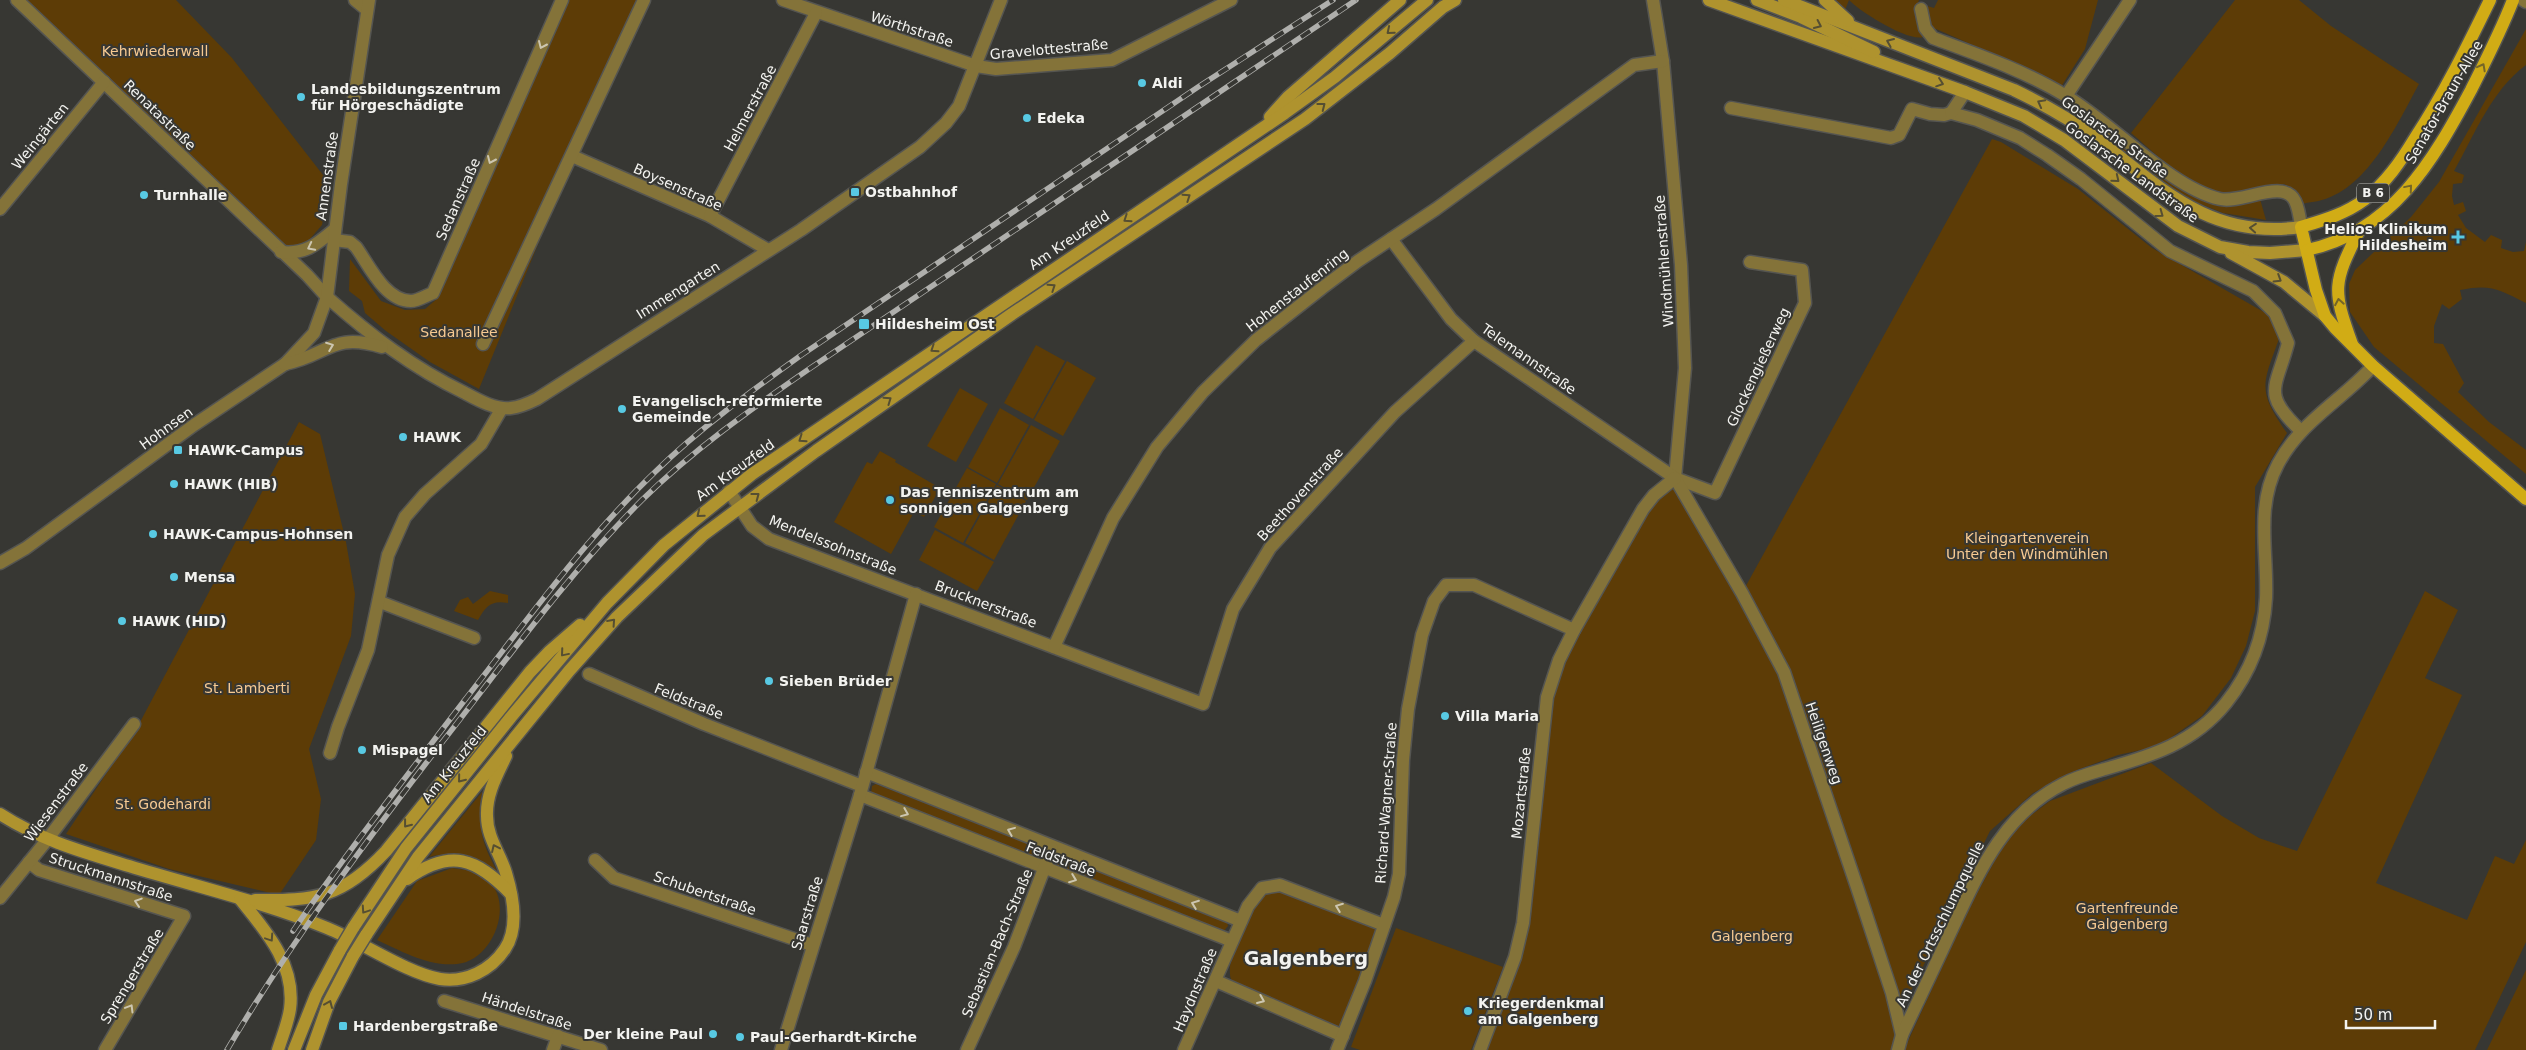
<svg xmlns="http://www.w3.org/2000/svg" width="2526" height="1050" font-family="'DejaVu Sans',sans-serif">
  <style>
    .green { fill: #5d3c06 }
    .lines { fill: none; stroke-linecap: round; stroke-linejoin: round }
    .minor-casing { stroke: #555551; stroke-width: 15 }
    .tertiary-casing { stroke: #555551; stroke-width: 15 }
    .secondary-casing { stroke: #555551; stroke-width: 15 }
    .primary-casing { stroke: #555551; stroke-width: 15 }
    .minor { stroke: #847339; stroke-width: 12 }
    .tertiary { stroke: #847339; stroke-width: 12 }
    .secondary { stroke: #af932e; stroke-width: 12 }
    .primary { stroke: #d1ac15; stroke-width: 12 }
    .rail-casing { stroke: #afafac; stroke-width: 5.5 }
    .rail { stroke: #373733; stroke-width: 4; stroke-dasharray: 11; stroke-linecap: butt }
    .secondary-bridge-casing { stroke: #555551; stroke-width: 15; stroke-linecap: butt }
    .secondary-bridge { stroke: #af932e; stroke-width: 12 }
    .oneway { stroke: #554e32 }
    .oneway2 { stroke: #ccc6b0 }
    .oneway3 { stroke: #756627 }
    .poi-dot { fill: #58c9e3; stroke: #373733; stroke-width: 2 }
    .labels { text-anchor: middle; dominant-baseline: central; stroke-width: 4; stroke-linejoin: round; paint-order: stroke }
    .shield { fill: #373733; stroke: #bbbbb7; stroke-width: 1 }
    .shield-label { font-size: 12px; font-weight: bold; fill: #f3f3f0 }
    .street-label { font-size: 14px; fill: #f3f3f0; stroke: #373733 }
    .park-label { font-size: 14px; fill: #f7ca92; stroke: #373733 }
    .poi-label { font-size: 14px; font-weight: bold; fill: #f3f3f0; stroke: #373733; text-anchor: start }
    .district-label { font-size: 19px; font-weight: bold; fill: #f3f3f0; stroke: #373733 }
  </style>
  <rect width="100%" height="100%" fill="#373733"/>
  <!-- green -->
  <g class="green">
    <polygon points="25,0 176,0 232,58 330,184 322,225 303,247 286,246"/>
    <polygon points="566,0 642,0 578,146 479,389 430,362 386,331 365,313 362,301 349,291 350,259 381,301 405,310 425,309 438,298"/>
    <path d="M1835 0H1919L1918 3 1934 8 1938 0H2098L2085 49 2061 87 1998 56 1936 29C1932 31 1927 36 1923 37 1908 42 1859 11 1849 0L1845 10Z"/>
    <path d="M2235 0H2299L2331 26 2419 84C2397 124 2369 187 2322 200 2316 202 2309 202 2302 204L2297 191 2284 184C2264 189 2244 195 2223 194 2193 192 2154 152 2131 133Z"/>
    <path d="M2526 29V65C2491 91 2475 134 2454 171L2464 175 2462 183 2453 184 2452 196 2454 205 2463 202 2466 211 2458 215 2466 228 2485 242 2491 235 2502 240 2501 248 2513 252 2524 251 2526 242V303C2498 289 2491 284 2460 290L2462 299 2449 309 2442 304 2434 326V343L2443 344 2464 383 2458 392 2489 422 2526 450V474L2374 347 2350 312 2349 284 2355 270 2411 217 2439 182Z"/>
    <path d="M1992 139 2001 142 2078 189 2152 248 2269 315 2280 336C2263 384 2256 389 2287 433L2255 487V611L2246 646 2231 678 2202 716 2159 746 2118 755 2077 770 2033 793 1990 831 1899 1015 1894 1050H1480L1515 957 1539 756 1559 660 1643 509 1675 478 1742 593Z"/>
    <polygon points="2118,142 2176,186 2260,199 2266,220 2223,213 2188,199 2115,145"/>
    <polygon points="1036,345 1065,361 1033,419 1004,403"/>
    <polygon points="1067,361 1096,378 1063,436 1034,420"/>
    <polygon points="960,388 988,404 956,462 927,446"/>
    <polygon points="1000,408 1029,425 997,483 968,467"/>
    <polygon points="299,422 320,434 346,542 355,594 351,636 309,749 321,799 316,840 279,895 169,869 66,834 138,726"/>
    <polygon points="1031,425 1060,441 1027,500 998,484"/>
    <polygon points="880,451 896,460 895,462 940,488 924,517 914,512 891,554 834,522 867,462 872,464"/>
    <polygon points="967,468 996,484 963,543 934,527"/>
    <polygon points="997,485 1026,501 994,560 965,543"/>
    <polygon points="935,530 994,562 977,591 919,560"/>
    <path d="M490 591 508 595V603C491 600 486 606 478 620L454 611 460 600 468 597 473 604Z"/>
    <polygon points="2425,591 2458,610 2425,678 2462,695 2376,883 2467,920 2495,856 2514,864 2526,840 2526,942 2475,1050 1904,1050 1967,912 2004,843 2026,819 2050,801 2151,763 2222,816 2259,838 2297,851"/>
    <polygon points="876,784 1227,922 1228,926 1223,932 871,794 872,786"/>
    <path d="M482 792C478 831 481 841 499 875 476 859 458 850 429 857Z"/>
    <path d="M452 868C466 870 477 871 488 880 515 905 492 961 457 964 429 967 401 951 377 940L417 881Z"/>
    <path d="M1281 891 1374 928 1378 935 1344 1024 1338 1027 1237 987C1233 983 1230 979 1230 974 1228 950 1251 912 1264 894Z"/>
    <polygon points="1396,928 1503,967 1471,1050 1360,1050 1351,1047"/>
    <polygon points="2526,970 2526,1050 2487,1050"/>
  </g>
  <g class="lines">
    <!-- minor casing -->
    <g class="minor-casing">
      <g id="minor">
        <polyline points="17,0 307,275 327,297"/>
        <polyline points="355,0 366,9"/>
        <polyline points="783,0 976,66 996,69 1112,60 1231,0"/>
        <polyline points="1653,0 1663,61 1681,265 1685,368 1675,478 1715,493 1805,303 1802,270 1750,262"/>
        <polyline points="2523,0 2526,2"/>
        <path d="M1921 9 1925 28 1933 38C1979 55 2025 71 2066 96 2113 124 2171 188 2220 199 2241 204 2284 178 2295 201 2299 209 2300 219 2301 227"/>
        <polyline points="2066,96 2130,0"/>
        <path d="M1731 108 1891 138 1899 135 1912 109 1930 114 1944 115 1951 113 1977 120 2020 138 2047 155 2081 179 2170 251 2253 291 2275 313 2288 343C2276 389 2261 393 2301 431"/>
        <polyline points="1951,113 1965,92"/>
        <polyline points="572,156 710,216 768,250"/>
        <polyline points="0,209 104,82"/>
        <polyline points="710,216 816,13"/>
        <polyline points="1391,239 1451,319 1474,341 1675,478 1742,593 1784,672 1857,887 1892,993 1902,1035"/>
        <path d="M334 240 350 242 356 247C369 265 385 301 411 301 418 301 427 295 433 293L562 0"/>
        <path d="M281 252C305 255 317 244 335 229"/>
        <polyline points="483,344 644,0"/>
        <polyline points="729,491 752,526 769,539 1203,704 1233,609 1270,548 1395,412 1474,341"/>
        <polyline points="0,563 26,548 194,425 285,364"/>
        <polyline points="380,602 474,638"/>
        <polyline points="1054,647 1113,518 1157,447 1203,392 1256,340 1322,288 1358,261 1436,209 1634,65 1663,61"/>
        <polyline points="589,674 704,724 862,786"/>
        <polyline points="330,753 338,727 368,650 388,555 405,517 425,494 481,444 502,408"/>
        <polyline points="866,772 1241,921"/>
        <polyline points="860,795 1232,941"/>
        <polyline points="595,860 614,878 812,945"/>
        <polyline points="29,862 39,870 184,916 105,1050"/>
        <polyline points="0,898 47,840 134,724"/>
        <polyline points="1216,981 1343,1036"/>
        <polyline points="444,1001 601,1050"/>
        <polyline points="553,1050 558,1036"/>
        <polyline points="781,1050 860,795 916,594"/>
        <polyline points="967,1050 1014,947 1052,848"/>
        <polyline points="1184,1050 1248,906 1262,888 1280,885 1384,925"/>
        <polyline points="1337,1050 1365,981 1394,897 1399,874 1403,760 1408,709 1422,635 1434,601 1446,585 1474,585 1574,630"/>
        <polyline points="1480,1050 1515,957 1523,923 1547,697 1559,660 1574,630 1643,509 1654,495 1675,478"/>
        <path d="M1898 1050 1902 1035C1918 1001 1935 966 1951 931 1978 874 2003 814 2063 784 2076 777 2091 773 2105 769 2151 756 2194 743 2226 703 2250 673 2264 637 2266 598 2268 552 2255 507 2278 464 2300 422 2342 400 2373 366"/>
      </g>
    </g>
    <!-- tertiary casing -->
    <g class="tertiary-casing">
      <g id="tertiary">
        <path d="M327 297C370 335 413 368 465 393 478 400 496 410 511 408 520 407 529 403 537 399L801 230 920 147 946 123 959 106 1001 0"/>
        <polyline points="285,364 314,333 327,297 341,184 369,0"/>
        <path d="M285 364C329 355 331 332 382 347"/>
      </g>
    </g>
    <!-- secondary casing -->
    <g class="secondary-casing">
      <g id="secondary">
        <polyline points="1709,0 1965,92 2024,116 2064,140 2178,226 2220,247 2248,252 2270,253 2307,250"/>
        <polyline points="1757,0 1801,17 1874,52"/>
        <path d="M1784 0 2014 90C2043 104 2070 119 2096 138 2162 189 2211 240 2301 227"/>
        <polyline points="1825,0 1848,21"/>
        <polyline points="1270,117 1288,97 1400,0"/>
        <polyline points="2231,253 2284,282 2325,316"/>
        <path d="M0 814C40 840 83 852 129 866 194 886 263 902 327 928 360 941 406 973 440 979 466 983 491 970 505 949 519 928 513 896 506 873 500 853 487 838 487 816 486 794 497 775 506 756"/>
        <path d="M407 879C451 848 476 858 511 894"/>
        <path d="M240 899C266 931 296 965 290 1009 288 1023 282 1037 278 1050"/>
        <path d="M255 900C316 901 343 897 386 851L530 672 550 651 580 625"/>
        <polyline points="353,928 406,848 511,717 607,603 664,545 752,474 1285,113 1335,77 1427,0"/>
        <polyline points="366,935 418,857 569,671 617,617 703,535 816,451 1012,314 1305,119 1390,53 1443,7 1455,0"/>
        <polyline points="294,1050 316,995 340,950"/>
        <polyline points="312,1050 329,1002 353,956"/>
      </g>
    </g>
    <!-- primary casing -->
    <g class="primary-casing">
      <g id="primary">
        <path d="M2490 0C2467 47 2444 94 2415 138 2401 161 2386 183 2364 200 2345 214 2324 220 2301 227L2316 290 2325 316 2335 328 2373 366 2526 499"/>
        <path d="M2307 250C2392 232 2433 161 2471 90 2486 60 2501 31 2513 0"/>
        <path d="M2352 344C2332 289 2333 283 2359 231"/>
      </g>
    </g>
    <!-- minor -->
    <use href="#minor" class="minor"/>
    <!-- tertiary -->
    <use href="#tertiary" class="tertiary"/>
    <!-- secondary -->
    <use href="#secondary" class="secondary"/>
    <!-- primary -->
    <use href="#primary" class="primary"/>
    <!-- rail casing -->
    <g class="rail-casing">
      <g id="rail">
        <path d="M293 931C347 852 406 777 464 701 525 623 583 541 655 472 700 428 750 392 800 356L1198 87 1333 0"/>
        <path d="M227 1050C290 943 364 844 440 745 505 662 567 575 642 500 693 450 751 409 809 369L1356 0"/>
      </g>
    </g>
    <!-- rail -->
    <use href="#rail" class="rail"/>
    <!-- secondary-bridge casing -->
    <g class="secondary-bridge-casing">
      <g id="secondary-bridge">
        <polyline points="340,950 353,928"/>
        <polyline points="353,956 366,935"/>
      </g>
    </g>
    <!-- secondary-bridge -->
    <use href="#secondary-bridge" class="secondary-bridge"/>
  </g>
  <!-- one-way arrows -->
  <defs><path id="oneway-chevron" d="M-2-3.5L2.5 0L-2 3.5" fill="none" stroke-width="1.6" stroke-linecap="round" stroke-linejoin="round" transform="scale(1.25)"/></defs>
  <g class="oneway">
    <use href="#oneway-chevron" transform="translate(1818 25) rotate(25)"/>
    <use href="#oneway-chevron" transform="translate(1390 31) rotate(140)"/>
    <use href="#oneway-chevron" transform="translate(1890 42) rotate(-157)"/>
    <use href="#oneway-chevron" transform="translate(1940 83) rotate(19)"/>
    <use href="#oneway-chevron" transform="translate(2041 103) rotate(-152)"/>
    <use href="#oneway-chevron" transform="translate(1322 106) rotate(-38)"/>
    <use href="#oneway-chevron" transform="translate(2116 179) rotate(39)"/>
    <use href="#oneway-chevron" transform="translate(1187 197) rotate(-34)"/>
    <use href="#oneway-chevron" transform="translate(2160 214) rotate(36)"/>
    <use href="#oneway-chevron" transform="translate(1127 219) rotate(146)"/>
    <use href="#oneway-chevron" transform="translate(2253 228) rotate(-175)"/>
    <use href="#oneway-chevron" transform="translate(2278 279) rotate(32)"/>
    <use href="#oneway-chevron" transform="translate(1052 287) rotate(-34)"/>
    <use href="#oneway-chevron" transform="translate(934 349) rotate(146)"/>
    <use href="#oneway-chevron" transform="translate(888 400) rotate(-35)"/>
    <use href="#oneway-chevron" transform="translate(802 439) rotate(145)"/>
    <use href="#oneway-chevron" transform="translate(756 496) rotate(-37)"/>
    <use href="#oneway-chevron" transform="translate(700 514) rotate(141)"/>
    <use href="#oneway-chevron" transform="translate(612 622) rotate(-48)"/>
    <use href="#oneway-chevron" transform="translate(564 653) rotate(130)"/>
    <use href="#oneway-chevron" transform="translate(461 779) rotate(129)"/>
    <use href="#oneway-chevron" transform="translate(407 824) rotate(128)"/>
    <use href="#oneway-chevron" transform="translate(495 848) rotate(-115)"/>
    <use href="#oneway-chevron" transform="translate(365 910) rotate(124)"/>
    <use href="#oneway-chevron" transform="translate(270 938) rotate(56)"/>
    <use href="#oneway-chevron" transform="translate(329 1004) rotate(-67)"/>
  </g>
  <g class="oneway2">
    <use href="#oneway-chevron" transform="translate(542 45) rotate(114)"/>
    <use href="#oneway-chevron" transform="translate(491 160) rotate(114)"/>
    <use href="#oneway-chevron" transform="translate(311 247) rotate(153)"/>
    <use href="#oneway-chevron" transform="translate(330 346) rotate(-21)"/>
    <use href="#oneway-chevron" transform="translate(905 813) rotate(22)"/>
    <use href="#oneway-chevron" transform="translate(1011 831) rotate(-158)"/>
    <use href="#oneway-chevron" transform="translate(1073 879) rotate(21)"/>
    <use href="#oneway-chevron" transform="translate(138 902) rotate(-162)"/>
    <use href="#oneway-chevron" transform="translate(1195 904) rotate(-159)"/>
    <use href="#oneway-chevron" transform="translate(1339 907) rotate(-159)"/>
    <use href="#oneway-chevron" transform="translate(1261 1000) rotate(23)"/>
    <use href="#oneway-chevron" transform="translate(130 1008) rotate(-59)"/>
  </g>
  <g class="oneway3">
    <use href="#oneway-chevron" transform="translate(2482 67) rotate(-62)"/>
    <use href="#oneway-chevron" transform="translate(2409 188) rotate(-50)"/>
    <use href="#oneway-chevron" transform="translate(2339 302) rotate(-100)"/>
  </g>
  <!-- markers -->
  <g class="poi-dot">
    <circle cx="1142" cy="83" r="5"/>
    <circle cx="301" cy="97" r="5"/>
    <circle cx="1027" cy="118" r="5"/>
    <rect x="850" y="187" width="10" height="10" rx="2.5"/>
    <circle cx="144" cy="195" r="5"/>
    <path d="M2455.5 229.5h5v5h5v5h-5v5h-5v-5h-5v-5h5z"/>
    <rect x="858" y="318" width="12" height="12" rx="2.5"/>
    <circle cx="622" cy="409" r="5"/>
    <circle cx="403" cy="437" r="5"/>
    <rect x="173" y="445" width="10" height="10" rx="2.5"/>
    <circle cx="174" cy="484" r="5"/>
    <circle cx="890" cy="500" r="5"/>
    <circle cx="153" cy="534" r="5"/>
    <circle cx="174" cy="577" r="5"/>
    <circle cx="122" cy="621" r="5"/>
    <circle cx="769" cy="681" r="5"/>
    <circle cx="1445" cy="716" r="5"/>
    <circle cx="362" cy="750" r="5"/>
    <circle cx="1468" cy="1011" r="5"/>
    <rect x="338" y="1021" width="10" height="10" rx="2.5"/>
    <circle cx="713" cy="1034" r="5"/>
    <circle cx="740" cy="1037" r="5"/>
  </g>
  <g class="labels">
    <!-- shield labels -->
    <rect class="shield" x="2357" y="183.5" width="32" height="19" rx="4"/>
    <g class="shield-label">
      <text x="2373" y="193">B 6</text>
    </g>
    <!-- street labels -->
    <g class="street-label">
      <text transform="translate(912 29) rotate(18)">Wörthstraße</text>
      <text transform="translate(1049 49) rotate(-5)">Gravelottestraße</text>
      <text transform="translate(2444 102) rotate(-60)">Senator-Braun-Allee</text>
      <text transform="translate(750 108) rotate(-62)">Helmerstraße</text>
      <text transform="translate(160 115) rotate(44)">Renatastraße</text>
      <text transform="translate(40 136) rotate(-51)">Weingärten</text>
      <text transform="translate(2115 137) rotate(36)">Goslarsche Straße</text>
      <text transform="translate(2132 172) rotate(36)">Goslarsche Landstraße</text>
      <text transform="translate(327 176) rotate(-82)">Annenstraße</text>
      <text transform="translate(678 187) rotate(24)">Boysenstraße</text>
      <text transform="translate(458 199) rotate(-66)">Sedanstraße</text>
      <text transform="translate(1069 240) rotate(-34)">Am Kreuzfeld</text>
      <text transform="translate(1664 261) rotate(-94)">Windmühlenstraße</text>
      <text transform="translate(678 290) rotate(-32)">Immengarten</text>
      <text transform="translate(1297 290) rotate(-38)">Hohenstaufenring</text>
      <text transform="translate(1529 359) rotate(35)">Telemannstraße</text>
      <text transform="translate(1758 367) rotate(-65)">Glockengießerweg</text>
      <text transform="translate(166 428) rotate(-36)">Hohnsen</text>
      <text transform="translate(735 470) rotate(-36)">Am Kreuzfeld</text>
      <text transform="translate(1300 494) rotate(-48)">Beethovenstraße</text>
      <text transform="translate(833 545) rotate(22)">Mendelssohnstraße</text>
      <text transform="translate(986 604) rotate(21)">Brucknerstraße</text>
      <text transform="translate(689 701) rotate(22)">Feldstraße</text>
      <text transform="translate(1824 743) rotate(71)">Heiligenweg</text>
      <text transform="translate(454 764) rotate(-51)">Am Kreuzfeld</text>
      <text transform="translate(1521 793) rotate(-84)">Mozartstraße</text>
      <text transform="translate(56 802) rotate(-53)">Wiesenstraße</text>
      <text transform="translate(1386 803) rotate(-86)">Richard-Wagner-Straße</text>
      <text transform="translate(1061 859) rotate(21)">Feldstraße</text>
      <text transform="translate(111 877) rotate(18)">Struckmannstraße</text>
      <text transform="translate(705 893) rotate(19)">Schubertstraße</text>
      <text transform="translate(807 913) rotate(-73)">Saarstraße</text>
      <text transform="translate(1940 924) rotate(-64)">An der Ortsschlumpquelle</text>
      <text transform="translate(997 943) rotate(-67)">Sebastian-Bach-Straße</text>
      <text transform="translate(132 976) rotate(-59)">Sprengerstraße</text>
      <text transform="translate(1195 990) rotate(-67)">Haydnstraße</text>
      <text transform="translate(527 1011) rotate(18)">Händelstraße</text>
    </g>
    <!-- park labels -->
    <g class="park-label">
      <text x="155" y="51">Kehrwiederwall</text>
      <text x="459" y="332">Sedanallee</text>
      <text x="2027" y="538">Kleingartenverein<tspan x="2027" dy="16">Unter den Windmühlen</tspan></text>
      <text x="247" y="688">St. Lamberti</text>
      <text x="163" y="804">St. Godehardi</text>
      <text x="2127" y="908">Gartenfreunde<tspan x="2127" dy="16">Galgenberg</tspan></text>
      <text x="1752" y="936">Galgenberg</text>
    </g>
    <!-- poi labels -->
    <g class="poi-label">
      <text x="1152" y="83">Aldi</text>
      <text x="311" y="89">Landesbildungszentrum<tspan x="311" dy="16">für Hörgeschädigte</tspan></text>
      <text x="1037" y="118">Edeka</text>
      <text x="865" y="192">Ostbahnhof</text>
      <text x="154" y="195">Turnhalle</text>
      <text x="2447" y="229" text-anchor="end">Helios Klinikum<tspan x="2447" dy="16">Hildesheim</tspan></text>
      <text x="875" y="324">Hildesheim Ost</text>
      <text x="632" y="401">Evangelisch-reformierte<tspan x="632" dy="16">Gemeinde</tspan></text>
      <text x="413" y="437">HAWK</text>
      <text x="188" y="450">HAWK-Campus</text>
      <text x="184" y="484">HAWK (HIB)</text>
      <text x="900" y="492">Das Tenniszentrum am<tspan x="900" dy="16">sonnigen Galgenberg</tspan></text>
      <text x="163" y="534">HAWK-Campus-Hohnsen</text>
      <text x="184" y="577">Mensa</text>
      <text x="132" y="621">HAWK (HID)</text>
      <text x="779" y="681">Sieben Brüder</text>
      <text x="1455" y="716">Villa Maria</text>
      <text x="372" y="750">Mispagel</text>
      <text x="1478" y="1003">Kriegerdenkmal<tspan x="1478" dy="16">am Galgenberg</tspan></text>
      <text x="353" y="1026">Hardenbergstraße</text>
      <text x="703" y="1034" text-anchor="end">Der kleine Paul</text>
      <text x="750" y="1037">Paul-Gerhardt-Kirche</text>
    </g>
    <!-- district labels -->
    <g class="district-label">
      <text x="1306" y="958">Galgenberg</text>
    </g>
  </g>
  <!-- scale -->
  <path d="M2346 1020v8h89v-8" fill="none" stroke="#f3f3f0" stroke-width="2.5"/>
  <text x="2354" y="1020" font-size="15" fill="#f3f3f0" stroke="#373733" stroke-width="4" paint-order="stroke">50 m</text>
</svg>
